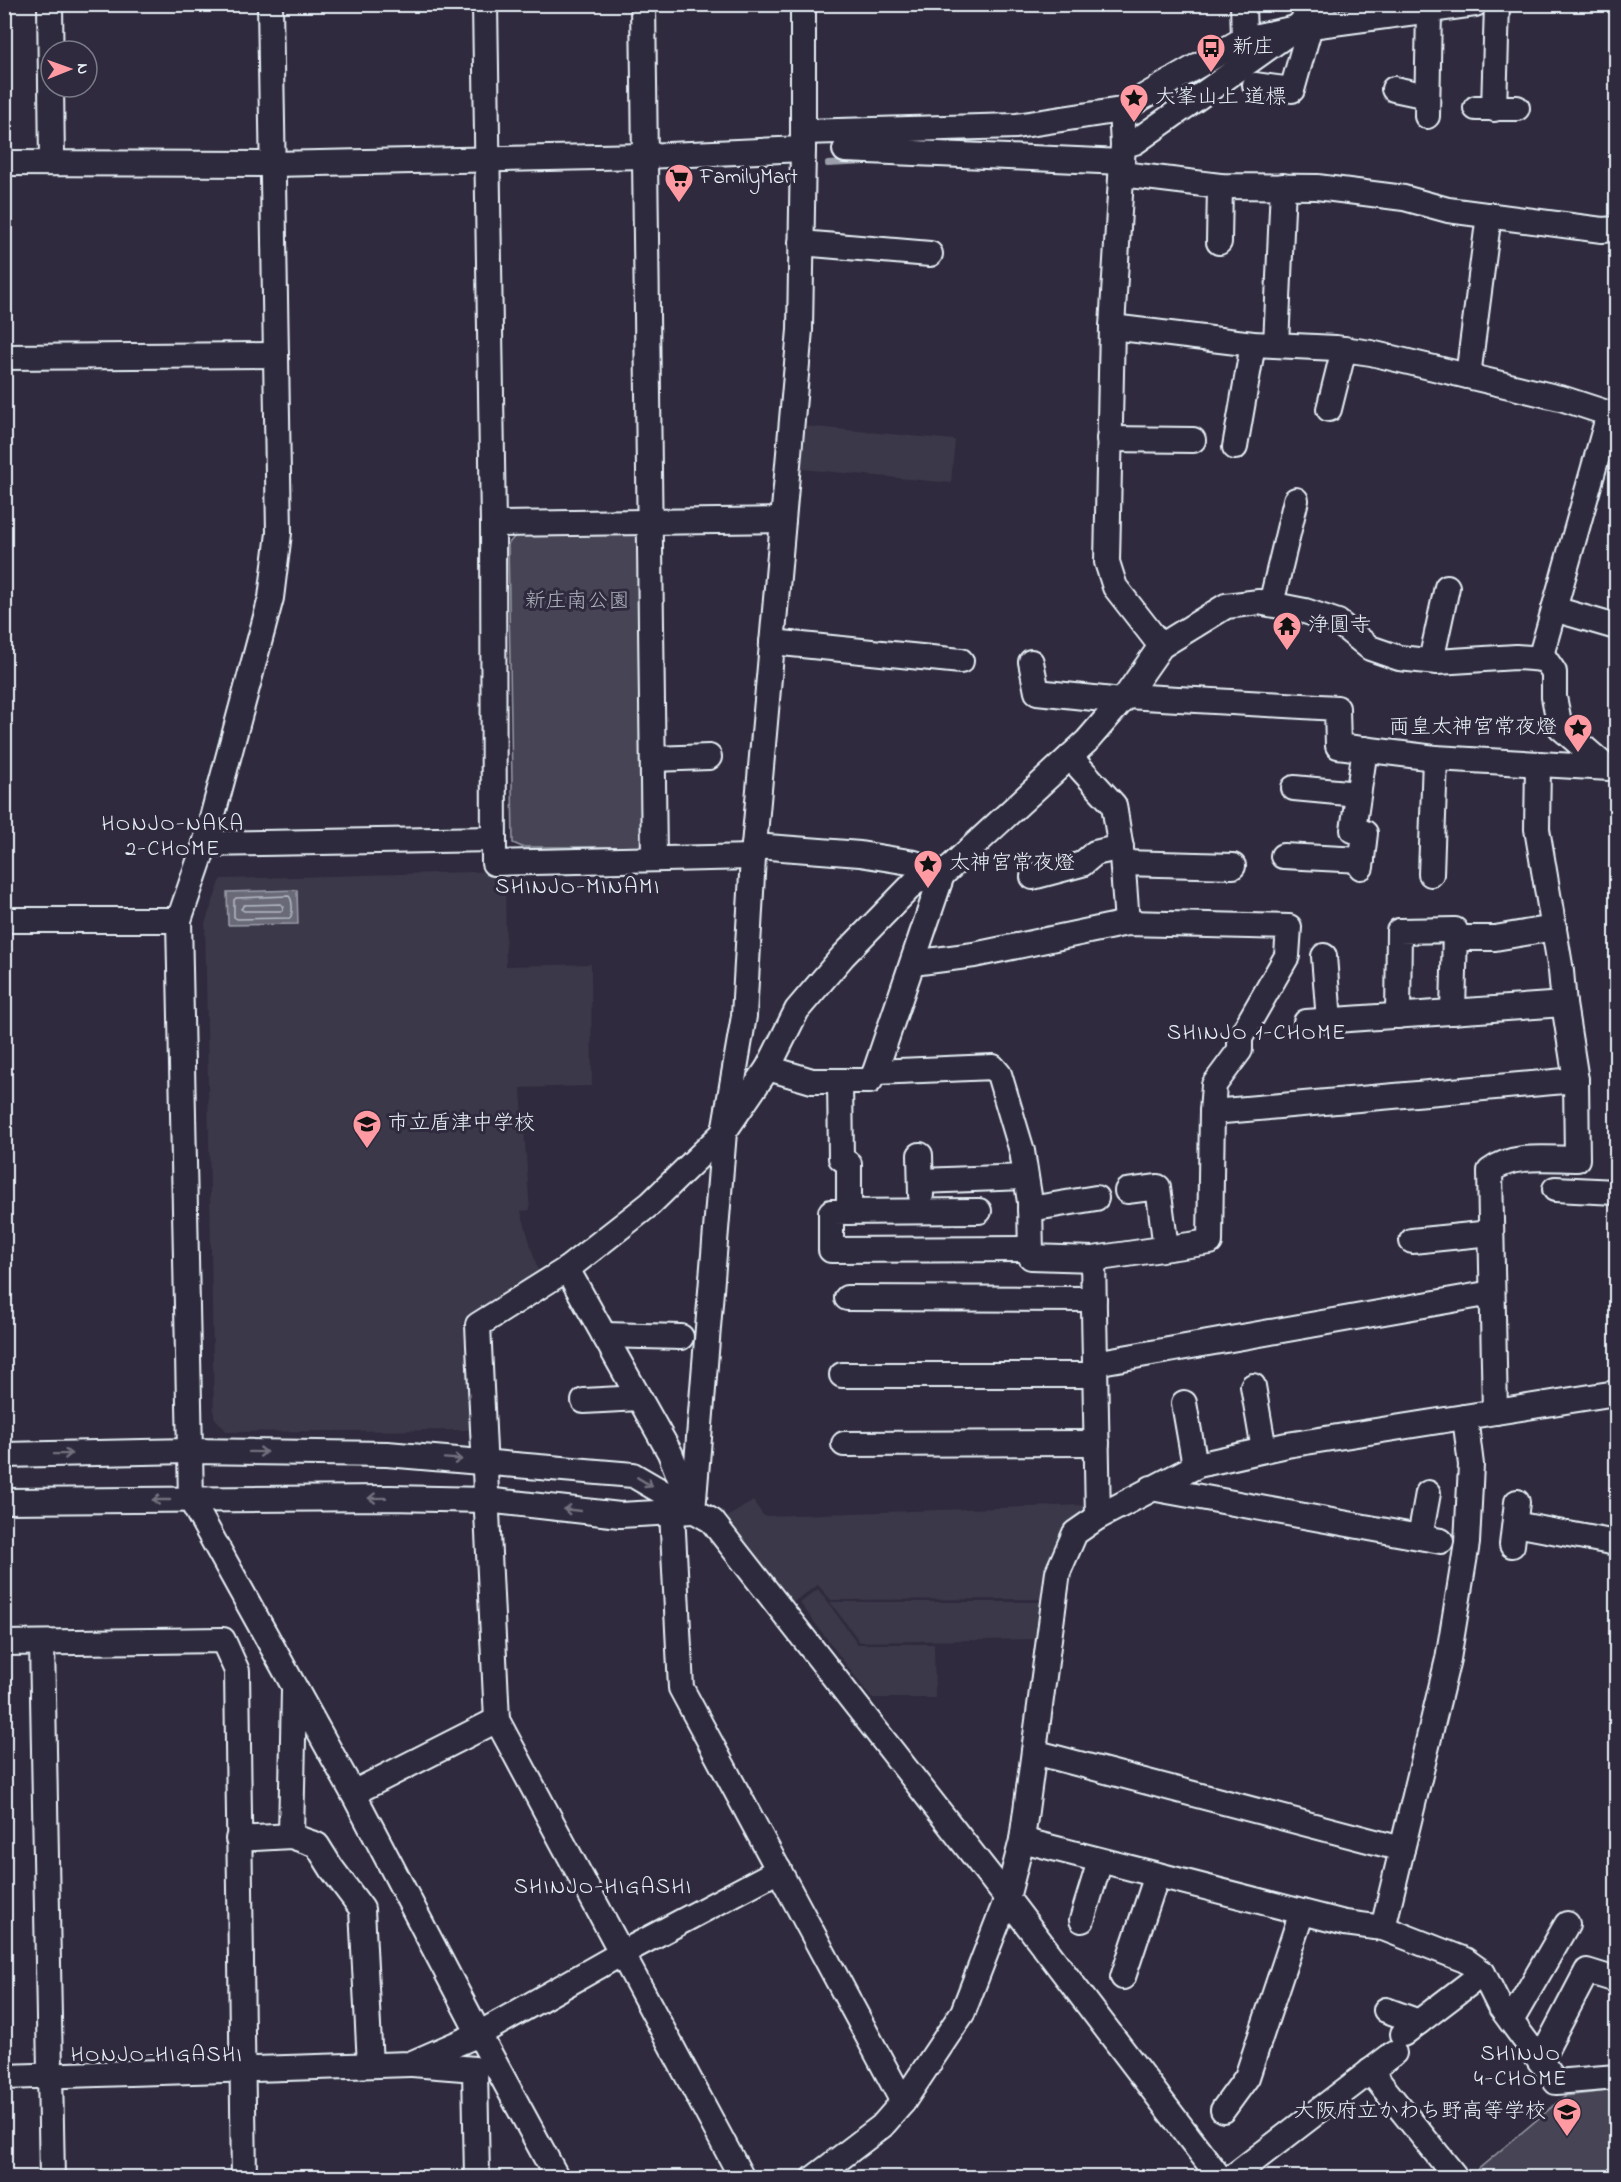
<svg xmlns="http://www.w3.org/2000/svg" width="1621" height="2182" font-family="'Indie Flower','Klee One',sans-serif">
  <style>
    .built { fill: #3b3749 }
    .green { fill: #464455; stroke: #979aa6; stroke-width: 1.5 }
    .water { fill: #696978; stroke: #9c9fab; stroke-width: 1.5 }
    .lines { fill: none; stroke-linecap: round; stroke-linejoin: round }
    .shore { stroke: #b5bbc5; stroke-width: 1.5 }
    .stream { stroke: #9c9fab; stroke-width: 6 }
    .minor-casing { stroke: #e8f1f8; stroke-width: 28 }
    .minor { stroke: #2f2a3d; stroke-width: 24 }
    .oneway { stroke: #70707e }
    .labels { text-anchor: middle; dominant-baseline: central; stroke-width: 6; stroke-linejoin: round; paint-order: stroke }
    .poi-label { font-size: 21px; fill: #e8f1f8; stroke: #2f2a3d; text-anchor: start }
    .park-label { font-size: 21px; fill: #afb4bf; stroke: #2f2a3d }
    .neighbourhood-label { font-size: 22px; letter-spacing: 1.5px; fill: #e8f1f8; stroke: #2f2a3d }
  </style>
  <rect width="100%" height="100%" fill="#2f2a3d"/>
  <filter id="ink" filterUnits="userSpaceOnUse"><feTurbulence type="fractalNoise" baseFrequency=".0167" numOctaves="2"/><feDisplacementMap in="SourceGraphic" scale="12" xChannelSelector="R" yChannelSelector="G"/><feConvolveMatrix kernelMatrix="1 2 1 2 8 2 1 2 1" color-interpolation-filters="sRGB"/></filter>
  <g filter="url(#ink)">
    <!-- built -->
    <g class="built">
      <polygon points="805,426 955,440 951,483 801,469"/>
      <polygon points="505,871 506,966 591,964 592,1086 521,1088 530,1210 521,1211 539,1274 463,1320 471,1430 227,1432 214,1417 205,923 221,879"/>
      <polygon points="753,1501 764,1516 1084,1505 1082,1516 1047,1599 831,1600 818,1585 793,1602 727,1517"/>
      <polygon points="818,1589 858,1644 934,1644 935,1698 871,1698 800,1603"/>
      <polygon points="830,1602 1048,1602 1044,1639 860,1642"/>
    </g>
    <!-- green -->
    <g class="green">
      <polygon points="633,532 644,541 648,836 639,847 522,847 513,843 508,544 517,534"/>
      <polygon points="1616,2090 1616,2177 1469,2177 1565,2096"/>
    </g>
    <!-- water -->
    <polygon class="water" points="297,890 298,924 228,925 227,892"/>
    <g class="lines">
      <!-- shore -->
      <g class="shore">
        <path d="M289 896C293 900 293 914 290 918L237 919 234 917V900L236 898Z"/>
        <polygon points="281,904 284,907 282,911 244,911 241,909 244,905"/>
      </g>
      <!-- stream -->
      <g class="stream">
        <polyline points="1329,13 1342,4"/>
        <polyline points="828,164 866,162"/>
      </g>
      <!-- minor casing -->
      <g class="minor-casing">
        <g id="minor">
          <polyline points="50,4 52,162"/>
          <polyline points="270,4 279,533 271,598 205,844 179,920 191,1500 353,1793 479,2034 557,2178"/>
          <polyline points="485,4 493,524 494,863 753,857"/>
          <polyline points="643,4 654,858"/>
          <polyline points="1243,4 1244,39"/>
          <polyline points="1255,85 1292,90 1310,26"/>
          <polyline points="1394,89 1427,96"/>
          <polyline points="1476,108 1517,108"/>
          <polyline points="1494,109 1497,4"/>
          <polyline points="1121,110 1123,145 1112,327 1107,562 1115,587 1161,646"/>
          <polyline points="1427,116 1429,10"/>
          <polyline points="803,132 1016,126 1121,110 1244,39 1296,28 1475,4"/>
          <polyline points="1123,145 1135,142 1296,28 1310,14 1324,4"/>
          <polyline points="845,150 1122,162"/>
          <polyline points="4,163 272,164 645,156 803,149 803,4"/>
          <polyline points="1122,174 1220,186 1317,187 1404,198 1448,210 1602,230 1616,229"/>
          <polyline points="1219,242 1220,186"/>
          <polyline points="801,243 930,254"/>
          <polyline points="1112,327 1253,344 1336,348 1371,353 1564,399 1616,416"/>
          <polyline points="1276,345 1283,186"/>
          <polyline points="4,357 276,355"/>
          <polyline points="1468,376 1489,215"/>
          <polyline points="1329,409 1344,349"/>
          <polyline points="1109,439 1193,440"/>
          <polyline points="1235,447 1253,344"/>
          <polyline points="493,524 783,520"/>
          <polyline points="1271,604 1296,500"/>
          <polyline points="1554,609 1616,627"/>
          <polyline points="772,642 961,661"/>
          <polyline points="1540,659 1609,414"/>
          <polyline points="1431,661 1447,587"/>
          <polyline points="1031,662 1037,692 1122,701"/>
          <polyline points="1126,696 1337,708 1338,746 1435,758 1610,768"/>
          <polyline points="1070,757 1114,805 1122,856 1127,923"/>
          <polyline points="653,759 709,757"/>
          <polyline points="1294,788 1358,794"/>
          <polyline points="205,844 494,839"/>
          <polyline points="754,846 860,854 915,863 933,877"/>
          <polyline points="1283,856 1362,860"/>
          <polyline points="1123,863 1233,866"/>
          <polyline points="1361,867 1365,833 1353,830 1365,749"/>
          <polyline points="1431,874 1435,758"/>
          <polyline points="1033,877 1082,864 1095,853 1121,847"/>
          <polyline points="4,920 179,920"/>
          <polyline points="1466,938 1495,938 1554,928"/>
          <polyline points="1324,956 1329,1021"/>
          <polyline points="913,963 974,955 1127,923 1289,927 1287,956 1240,1038 1240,1050 1214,1085 1212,1112"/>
          <polyline points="1398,1016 1399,931 1455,930 1453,1012"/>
          <polyline points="1306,1022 1564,1004"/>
          <polyline points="768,1068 812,1081 870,1081 875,1072 993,1067 999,1074 1022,1151 1030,1202 1031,1257 1093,1259 1210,1242 1212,1112 1576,1080"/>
          <polyline points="875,1072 942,875"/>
          <polyline points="840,1081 841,1158 849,1164 849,1212"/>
          <polyline points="920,1155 921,1195"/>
          <polyline points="921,1181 1025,1177"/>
          <polyline points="1555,1189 1616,1192"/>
          <polyline points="1127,1191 1158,1187 1166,1248"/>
          <polyline points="1030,1209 1096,1198"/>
          <polyline points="979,1211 831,1212 831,1250 1031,1249"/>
          <polyline points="1412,1241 1491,1233"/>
          <polyline points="1093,1259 1098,1517"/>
          <polyline points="567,1269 670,1453 691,1506"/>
          <polyline points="847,1298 1094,1299"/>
          <polyline points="604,1335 681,1337"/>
          <polyline points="1095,1363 1492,1293"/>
          <polyline points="842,1375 1095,1375"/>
          <polyline points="1253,1386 1264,1450"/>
          <polyline points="584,1401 639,1398"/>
          <polyline points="1184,1403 1195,1466"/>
          <path d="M1495 1412 1490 1171C1513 1153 1550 1159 1577 1159L1576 1080 1564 1004 1561 971 1537 829 1538 764"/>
          <polyline points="844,1444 1097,1443"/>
          <polyline points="4,1455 189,1451 387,1454 633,1475 712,1521 1007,1898 963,2012 903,2102 882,2126 814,2178"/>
          <polyline points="1151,1488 1441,1541"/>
          <polyline points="4,1501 390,1498 486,1500 620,1515 693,1511"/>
          <polyline points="693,1511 724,1132 744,1016 753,857 800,330 803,149"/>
          <polyline points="672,1512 681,1688 903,2102"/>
          <polyline points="1515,1524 1616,1543"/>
          <polyline points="1420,1537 1428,1493"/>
          <polyline points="1512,1545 1517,1502"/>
          <polyline points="4,1643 223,1640 237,1671 244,2178"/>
          <polyline points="42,1643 52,2178"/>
          <polyline points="1034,1752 1402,1849"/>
          <polyline points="353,1793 497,1720"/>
          <polyline points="291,1836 294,1690"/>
          <polyline points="238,1839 291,1836 317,1845 332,1869 362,1909 370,2065"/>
          <polyline points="1022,1840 1345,1923 1383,1928 1465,1960 1483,1973 1499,2005 1556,2082 1616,2077"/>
          <polyline points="1082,1920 1100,1861"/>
          <polyline points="1383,1928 1448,1659 1467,1543 1471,1465 1465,1417"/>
          <polyline points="1123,1977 1157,1875"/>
          <polyline points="1386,2010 1419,2022"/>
          <polyline points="1511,2021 1567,1924"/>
          <polyline points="1403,2034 1483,1973"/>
          <polyline points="1540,2061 1587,1971 1616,1980"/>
          <polyline points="412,2064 475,2069 477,2178"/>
          <polyline points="1370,2071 1454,2175"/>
          <polyline points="4,2077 410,2064 479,2034 622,1953 779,1870"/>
          <polyline points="1223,2110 1247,2077 1302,1912"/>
          <polyline points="742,2178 497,1720 478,1325 567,1269 650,1204 724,1132 768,1068 797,1010 843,956 915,882 942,875 1087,741 1126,696 1161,646 1226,606 1259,602 1305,611 1338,622 1370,648 1399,658 1437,662 1516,657 1545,659 1554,672 1554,697 1560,727 1605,766"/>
          <polyline points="1220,2178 1007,1898 1022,1840 1058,1572 1075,1533 1098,1517 1198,1465 1287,1445 1616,1393"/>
          <polyline points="1231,2178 1394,2053"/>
        </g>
      </g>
      <!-- minor -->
      <use href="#minor" class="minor"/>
    </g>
    <!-- one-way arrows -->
    <defs><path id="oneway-shaft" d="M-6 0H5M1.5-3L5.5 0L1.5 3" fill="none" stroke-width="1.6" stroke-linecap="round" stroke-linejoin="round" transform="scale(1.5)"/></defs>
    <g class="oneway">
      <use href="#oneway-shaft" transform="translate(258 1452) rotate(1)"/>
      <use href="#oneway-shaft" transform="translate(63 1454) rotate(-1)"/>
      <use href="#oneway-shaft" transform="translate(453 1459) rotate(4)"/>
      <use href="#oneway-shaft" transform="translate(645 1482) rotate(31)"/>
      <use href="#oneway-shaft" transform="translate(377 1498) rotate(179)"/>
      <use href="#oneway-shaft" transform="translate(161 1500) rotate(180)"/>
      <use href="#oneway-shaft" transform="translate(572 1510) rotate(-174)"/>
    </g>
  </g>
  <!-- icons -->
  <defs>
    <g id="bus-pin" transform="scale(1.5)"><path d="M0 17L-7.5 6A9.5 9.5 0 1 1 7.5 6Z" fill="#ff9aa2" stroke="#2f2a3d"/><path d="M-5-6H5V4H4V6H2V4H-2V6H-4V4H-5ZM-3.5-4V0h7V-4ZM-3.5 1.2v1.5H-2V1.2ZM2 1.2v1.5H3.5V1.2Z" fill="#111"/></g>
    <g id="sight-pin" transform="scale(1.5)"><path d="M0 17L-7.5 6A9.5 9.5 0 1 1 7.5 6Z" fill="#ff9aa2" stroke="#2f2a3d"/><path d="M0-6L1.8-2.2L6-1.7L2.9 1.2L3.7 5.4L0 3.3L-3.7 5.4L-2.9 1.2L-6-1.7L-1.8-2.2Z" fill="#111"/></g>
    <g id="supermarket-pin" transform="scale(1.5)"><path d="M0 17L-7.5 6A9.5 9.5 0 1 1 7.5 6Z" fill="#ff9aa2" stroke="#2f2a3d"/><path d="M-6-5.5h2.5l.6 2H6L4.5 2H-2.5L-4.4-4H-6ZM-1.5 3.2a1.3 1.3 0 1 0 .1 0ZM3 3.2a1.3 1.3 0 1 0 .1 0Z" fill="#111"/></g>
    <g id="temple-pin" transform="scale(1.5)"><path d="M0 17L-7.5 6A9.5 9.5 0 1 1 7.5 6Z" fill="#ff9aa2" stroke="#2f2a3d"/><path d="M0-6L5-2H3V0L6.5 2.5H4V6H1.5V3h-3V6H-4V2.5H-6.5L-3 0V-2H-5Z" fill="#111"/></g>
    <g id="school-pin" transform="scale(1.5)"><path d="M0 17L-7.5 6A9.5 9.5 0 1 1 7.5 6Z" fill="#ff9aa2" stroke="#2f2a3d"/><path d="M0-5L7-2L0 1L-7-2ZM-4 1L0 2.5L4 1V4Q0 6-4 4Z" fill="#111"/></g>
  </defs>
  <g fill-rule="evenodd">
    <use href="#bus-pin" x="1211" y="48"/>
    <use href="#sight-pin" x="1134" y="98"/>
    <use href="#supermarket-pin" x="679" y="178"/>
    <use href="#temple-pin" x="1287" y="626"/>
    <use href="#sight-pin" x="1578" y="728"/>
    <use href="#sight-pin" x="928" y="864"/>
    <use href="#school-pin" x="367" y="1124"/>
    <use href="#school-pin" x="1567" y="2112"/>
  </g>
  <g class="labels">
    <!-- poi labels -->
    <g class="poi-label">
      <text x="1232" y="48">新庄</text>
      <text x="1155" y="98">大峯山上 道標</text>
      <text x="700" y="178">FamilyMart</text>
      <text x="1308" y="626">浄圓寺</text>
      <text x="1557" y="728" text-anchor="end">両皇太神宮常夜燈</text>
      <text x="949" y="864">太神宮常夜燈</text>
      <text x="388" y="1124">市立盾津中学校</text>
      <text x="1546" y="2112" text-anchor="end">大阪府立かわち野高等学校</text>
    </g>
    <!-- park labels -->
    <g class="park-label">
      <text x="577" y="602">新庄南公園</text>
    </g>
    <!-- neighbourhood labels -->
    <g class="neighbourhood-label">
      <text x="173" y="825">HONJO-NAKA<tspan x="173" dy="25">2-CHOME</tspan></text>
      <text x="578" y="888">SHINJO-MINAMI</text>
      <text x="1257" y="1034">SHINJO 1-CHOME</text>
      <text x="603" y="1888">SHINJO-HIGASHI</text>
      <text x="1521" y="2055">SHINJO<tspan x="1521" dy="25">4-CHOME</tspan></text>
      <text x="157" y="2056">HONJO-HIGASHI</text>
    </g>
  </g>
  <!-- margin -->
  <rect width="1621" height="2182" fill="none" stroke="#2f2a3d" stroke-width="24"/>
  <rect x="12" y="12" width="1597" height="2158" fill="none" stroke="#e8f1f8" stroke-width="2" filter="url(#ink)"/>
  <!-- north arrow -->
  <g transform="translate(69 69) rotate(89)"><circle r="28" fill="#2f2a3d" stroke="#797a88" stroke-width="1.5"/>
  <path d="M0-4.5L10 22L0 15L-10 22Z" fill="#ff9aa2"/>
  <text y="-9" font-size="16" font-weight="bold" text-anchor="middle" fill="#e8f1f8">N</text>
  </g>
</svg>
